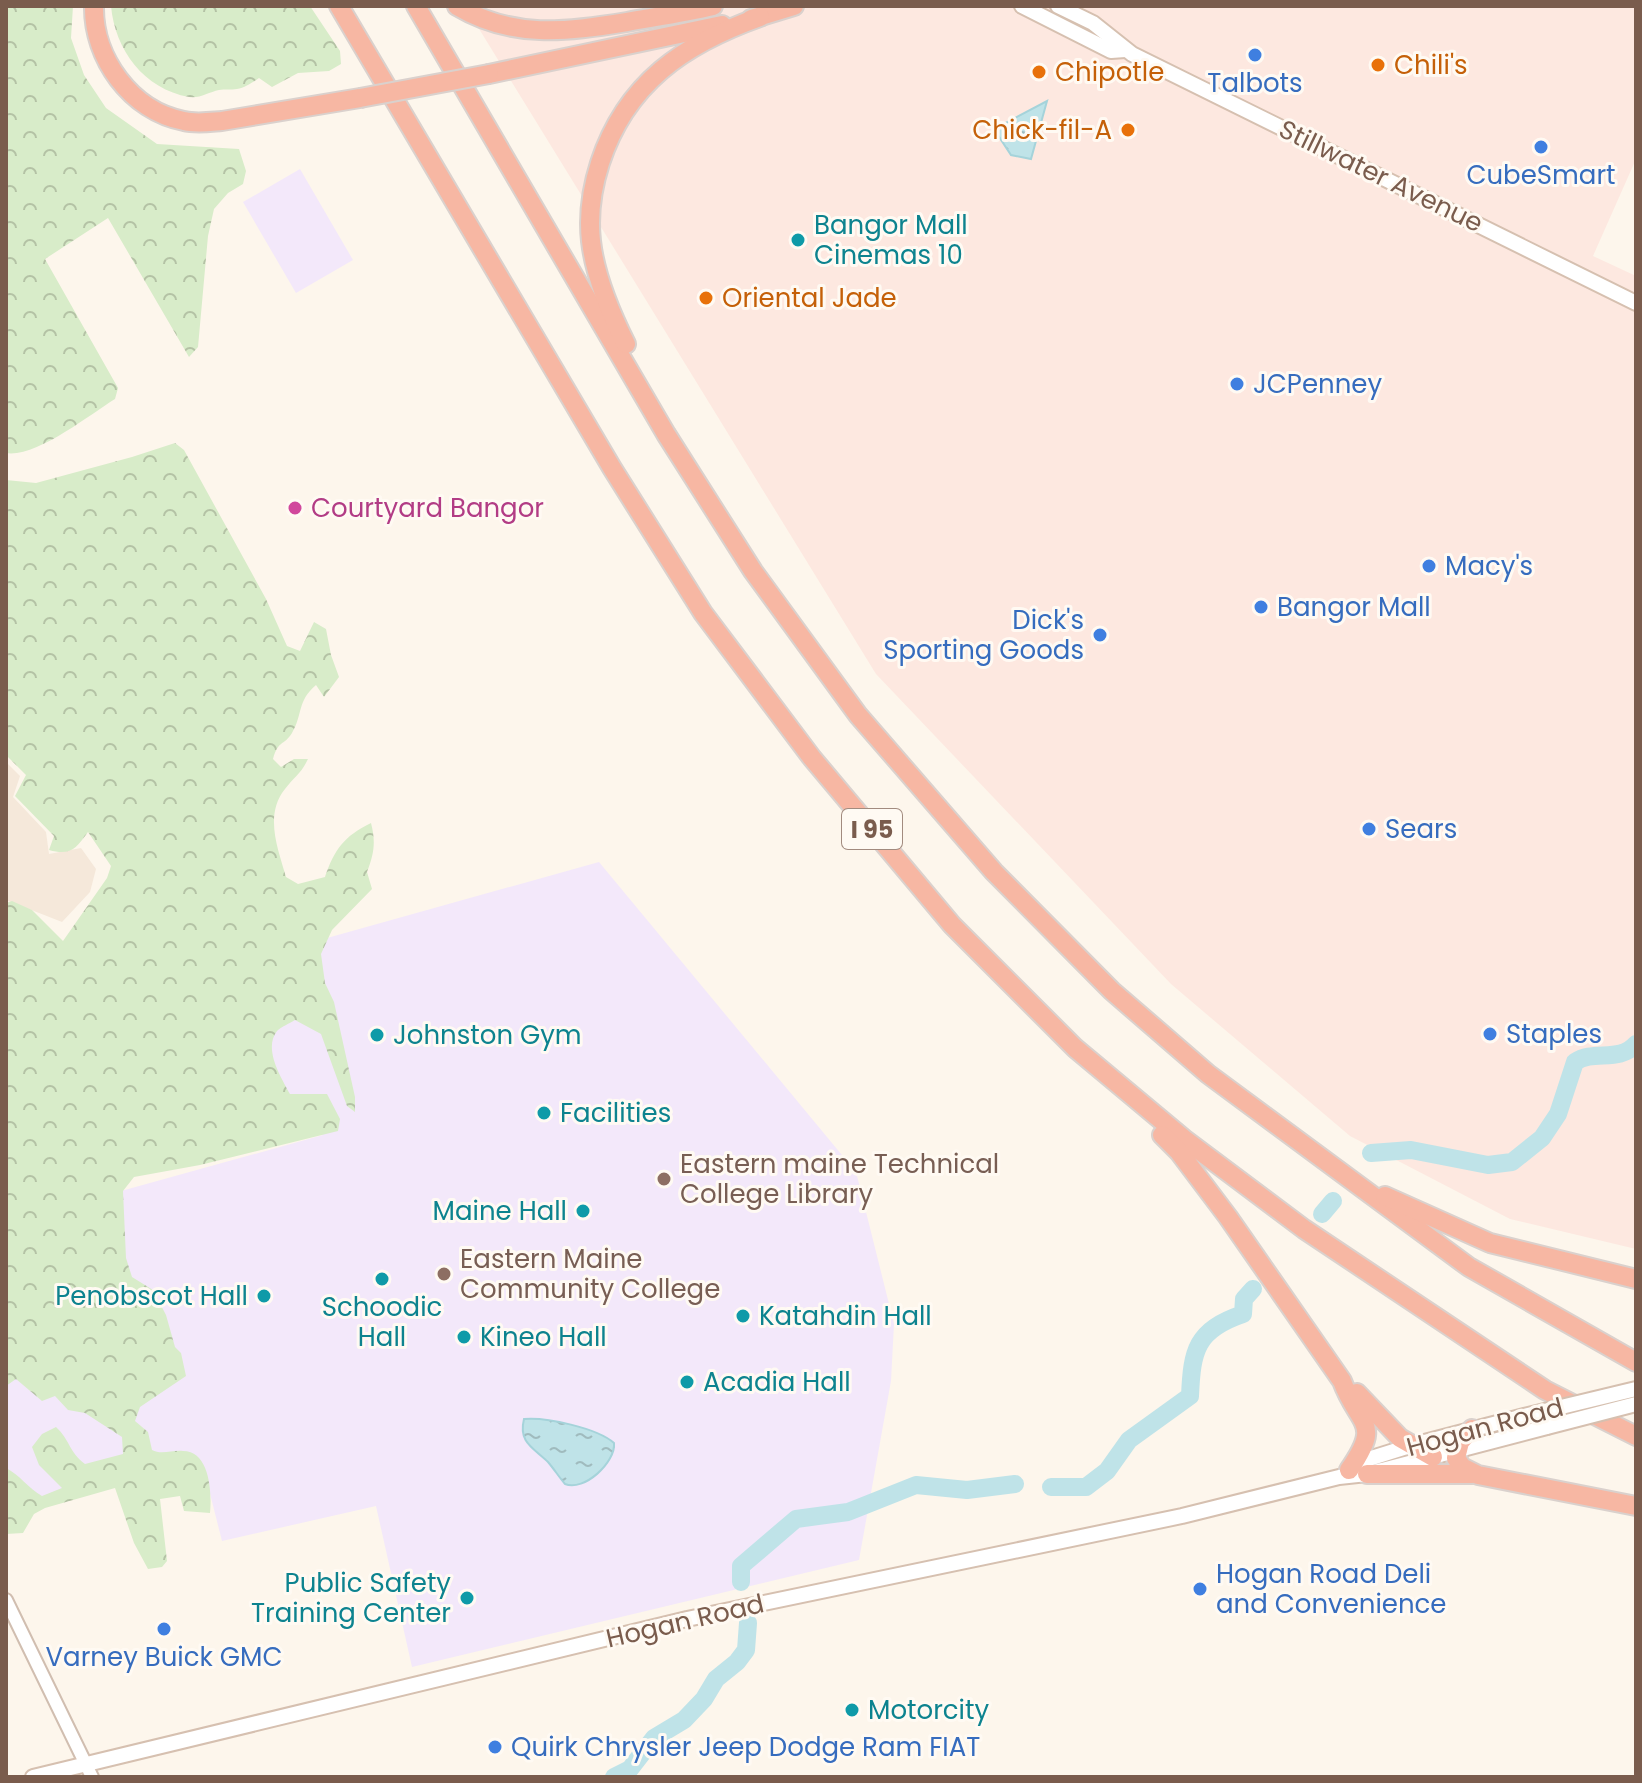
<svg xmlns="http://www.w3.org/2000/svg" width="1642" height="1783" font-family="Poppins,sans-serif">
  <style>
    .residential { fill: #f5e8da }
    .commercial { fill: #fde8e0 }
    .education { fill: #f3e8fa }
    .forest { fill: url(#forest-crowns) }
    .water { fill: url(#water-ripples); stroke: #a5d3da; stroke-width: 2 }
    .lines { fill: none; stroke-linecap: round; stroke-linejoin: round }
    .river { stroke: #bfe3e8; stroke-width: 18 }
    .tertiary-casing { stroke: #d1beb0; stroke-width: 16 }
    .secondary-casing { stroke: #d6c0b0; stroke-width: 18 }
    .motorway-casing { stroke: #dad1cd; stroke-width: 22 }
    .tertiary { stroke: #fff; stroke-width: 12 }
    .secondary { stroke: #fff; stroke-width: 14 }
    .motorway { stroke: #f7b7a3; stroke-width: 18 }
    .secondary-bridge-casing { stroke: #d6c0b0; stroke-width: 18; stroke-linecap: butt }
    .motorway-bridge-casing { stroke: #dad1cd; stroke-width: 22; stroke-linecap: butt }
    .secondary-bridge { stroke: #fff; stroke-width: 14 }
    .motorway-bridge { stroke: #f7b7a3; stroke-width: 18 }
    .shop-dot { fill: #3f7fe0; stroke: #fffaf3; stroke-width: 3 }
    .food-dot { fill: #e8710a; stroke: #fffaf3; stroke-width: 3 }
    .culture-dot { fill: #0f9aa8; stroke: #fffaf3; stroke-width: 3 }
    .hotel-dot { fill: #d1479c; stroke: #fffaf3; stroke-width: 3 }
    .education-dot { fill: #8d6e63; stroke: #fffaf3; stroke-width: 3 }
    .labels { text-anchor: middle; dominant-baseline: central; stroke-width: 6; stroke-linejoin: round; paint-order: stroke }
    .shield { fill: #fffaf3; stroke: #a28b7f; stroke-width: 2 }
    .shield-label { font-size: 24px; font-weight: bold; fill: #7a5c4d }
    .food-label { font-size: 26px; fill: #c56008; stroke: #fffaf3; text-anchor: start }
    .shop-label { font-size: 26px; fill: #366cbe; stroke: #fffaf3; text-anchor: start }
    .street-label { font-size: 26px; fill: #7a5c4d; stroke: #fffaf3 }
    .culture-label { font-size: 26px; fill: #0d838f; stroke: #fffaf3; text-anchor: start }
    .hotel-label { font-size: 26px; fill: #b23c85; stroke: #fffaf3; text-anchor: start }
    .education-label { font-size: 26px; fill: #785e54; stroke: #fffaf3; text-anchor: start }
  </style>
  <defs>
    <pattern id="forest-crowns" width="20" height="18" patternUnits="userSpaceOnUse" patternTransform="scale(2)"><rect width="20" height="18" fill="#d8ecc9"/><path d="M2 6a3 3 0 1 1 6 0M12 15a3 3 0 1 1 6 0" fill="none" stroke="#b4c2a5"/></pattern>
    <pattern id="water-ripples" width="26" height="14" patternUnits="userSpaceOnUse" patternTransform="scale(2)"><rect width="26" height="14" fill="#bfe3e8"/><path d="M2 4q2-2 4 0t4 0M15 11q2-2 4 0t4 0" fill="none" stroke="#a0bbbe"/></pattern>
  </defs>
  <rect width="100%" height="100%" fill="#fdf6ec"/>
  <!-- residential -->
  <polygon class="residential" points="6,762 20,776 13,797 46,832 49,854 81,848 96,869 90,892 62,922 6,900"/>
  <!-- commercial -->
  <polygon class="commercial" points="465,6 1636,6 1636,159 1593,256 1636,276 1636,1249 1510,1219 1350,1136 1171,984 876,674"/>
  <!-- education -->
  <g class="education">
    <polygon points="300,169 353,260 296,293 243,202"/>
    <polygon points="599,862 856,1172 894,1324 891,1381 859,1560 412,1667 376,1506 222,1541 203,1466 6,1509 6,1223 323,1135 148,988"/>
  </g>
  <!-- forest -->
  <g class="forest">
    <path d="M6 6H73L71 38 84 75 106 108 157 144 239 149 246 171 243 184 228 193 214 209 208 236 198 347 189 357 108 218 45 259 118 388 115 399C89 415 36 458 6 453Z"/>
    <path d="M111 6H310L340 51 341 64 329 71 298 73 272 87 259 78C253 82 245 88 237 89 231 90 225 89 219 90 209 92 199 99 189 97 144 89 115 50 111 6Z"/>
    <path d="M175 443 184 450 266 599 287 646 300 651 314 622 326 629 331 655 339 677 324 697 316 685C297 701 303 714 292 733 284 746 278 740 273 759L281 767 294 759H308C301 774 294 777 285 789 264 815 278 849 286 877L298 884 325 877C334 850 344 836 371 823 376 842 374 854 367 872L372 889 332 930 321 954 325 983 334 1002 355 1097V1112L347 1106 321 1034 295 1020C290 1023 281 1027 277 1031 263 1049 281 1077 290 1094H327L340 1119 338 1131 200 1165 134 1177 123 1191 126 1258 132 1277 153 1290 166 1315 175 1347 181 1353 186 1376 140 1407 135 1421 148 1432 152 1450C161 1455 172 1450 183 1451 210 1451 212 1493 210 1513L184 1511 180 1496 160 1499 167 1561 162 1567 148 1569 134 1543 115 1488 45 1508 34 1514 23 1533 6 1534V1468C20 1475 28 1488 42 1496L62 1488 39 1465 32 1447 42 1434 56 1427C70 1440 69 1452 85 1464L123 1454 122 1437 85 1413 68 1410 55 1396 42 1401 16 1379 6 1386V903L12 901 32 910 63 941 107 878 111 866 88 832C76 849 70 856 49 850L54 836 15 796 26 775 6 755V480L36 483 132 457Z"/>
  </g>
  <!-- water -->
  <g class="water">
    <polygon points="1047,101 1031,159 1011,155 994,129"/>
    <path d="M524 1419C546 1417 597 1428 614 1443 616 1462 584 1492 565 1484 559 1477 554 1469 548 1462 534 1448 518 1443 524 1419Z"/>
  </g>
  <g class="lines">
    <!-- river -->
    <g class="river">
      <path d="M1371 1153 1411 1150 1488 1165 1512 1162 1542 1138 1558 1114 1575 1062C1594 1049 1619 1063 1636 1044"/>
      <polyline points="1322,1214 1333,1201"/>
      <path d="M1051 1487H1086L1107 1471 1129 1440 1190 1396C1192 1350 1196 1330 1243 1314L1244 1299 1253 1289"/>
      <polyline points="741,1582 741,1566 796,1519 848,1512 916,1485 967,1490 1015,1484"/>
      <polyline points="614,1777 630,1769 654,1738 684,1720 704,1699 716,1679 737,1662 746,1650 748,1623"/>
    </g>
    <!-- tertiary casing -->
    <g class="tertiary-casing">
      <polyline id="tertiary" points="6,1600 92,1777"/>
    </g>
    <!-- secondary casing -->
    <g class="secondary-casing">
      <g id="secondary">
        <polyline points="1022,6 1111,51 1125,50"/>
        <polyline points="1058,6 1093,23 1132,54 1636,303"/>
        <polyline points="1352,1468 1362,1461 1413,1445 1524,1416"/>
        <polyline points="33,1777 687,1619 1182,1516 1339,1477 1367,1474 1547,1427"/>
      </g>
    </g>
    <!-- motorway casing -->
    <g class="motorway-casing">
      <g id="motorway">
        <path d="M94 6C93 58 131 111 184 121 196 124 209 122 222 121L360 98"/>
        <polyline points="339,6 612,468 703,613 812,758 952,925 1075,1048 1184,1139 1304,1229 1545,1390 1636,1436"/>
        <polyline points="416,6 666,434 753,571 858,715 994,872 1112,991 1208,1074 1469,1267 1636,1362"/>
        <path d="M457 6C512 39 566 32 627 22 655 17 684 13 713 6"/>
        <polyline points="751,19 794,6"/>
        <polyline points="489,74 722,25"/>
        <path d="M626 344C610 312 595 277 591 241 588 214 592 188 600 163 626 83 684 44 760 17"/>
        <path d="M1162 1135 1179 1152 1228 1217 1342 1381C1359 1427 1383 1421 1349 1470"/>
        <polyline points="1385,1196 1490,1243 1636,1279"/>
        <polyline points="1357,1393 1400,1438 1433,1457"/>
        <polyline points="1472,1429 1460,1442 1456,1458 1462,1467 1478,1475 1636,1506"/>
        <polyline points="1367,1474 1472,1474"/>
      </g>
    </g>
    <!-- tertiary -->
    <use href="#tertiary" class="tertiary"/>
    <!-- secondary -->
    <use href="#secondary" class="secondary"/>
    <!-- motorway -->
    <use href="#motorway" class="motorway"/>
    <!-- secondary-bridge casing -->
    <g class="secondary-bridge-casing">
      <g id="secondary-bridge">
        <polyline points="1524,1416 1636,1389"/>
        <polyline points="1547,1427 1636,1404"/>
      </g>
    </g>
    <!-- motorway-bridge casing -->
    <g class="motorway-bridge-casing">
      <polyline id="motorway-bridge" points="360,98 489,74"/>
    </g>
    <!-- secondary-bridge -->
    <use href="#secondary-bridge" class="secondary-bridge"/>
    <!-- motorway-bridge -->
    <use href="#motorway-bridge" class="motorway-bridge"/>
  </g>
  <!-- markers -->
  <g class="shop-dot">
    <circle cx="1255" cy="55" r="8"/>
    <circle cx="1541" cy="147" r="8"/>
    <circle cx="1237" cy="384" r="8"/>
    <circle cx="1429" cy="566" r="8"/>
    <circle cx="1261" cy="607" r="8"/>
    <circle cx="1100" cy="635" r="8"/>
    <circle cx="1369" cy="829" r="8"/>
    <circle cx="1490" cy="1034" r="8"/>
    <circle cx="1200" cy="1589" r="8"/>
    <circle cx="164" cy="1629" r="8"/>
    <circle cx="495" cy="1747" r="8"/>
  </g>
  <g class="food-dot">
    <circle cx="1378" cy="65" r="8"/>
    <circle cx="1039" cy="72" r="8"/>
    <circle cx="1128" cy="130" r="8"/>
    <circle cx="706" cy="298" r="8"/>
  </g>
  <g class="culture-dot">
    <circle cx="798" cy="240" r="8"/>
    <circle cx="377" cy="1035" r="8"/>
    <circle cx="544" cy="1113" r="8"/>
    <circle cx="583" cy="1211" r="8"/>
    <circle cx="382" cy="1279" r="8"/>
    <circle cx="264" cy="1296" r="8"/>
    <circle cx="743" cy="1316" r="8"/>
    <circle cx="464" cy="1337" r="8"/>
    <circle cx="687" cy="1382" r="8"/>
    <circle cx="467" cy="1598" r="8"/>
    <circle cx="852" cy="1710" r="8"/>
  </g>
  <circle class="hotel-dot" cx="295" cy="508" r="8"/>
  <g class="education-dot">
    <circle cx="664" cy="1179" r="8"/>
    <circle cx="444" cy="1274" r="8"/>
  </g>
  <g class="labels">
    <!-- shield labels -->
    <rect class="shield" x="842" y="809" width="60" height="40" rx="6"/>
    <g class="shield-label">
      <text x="872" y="829">I 95</text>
    </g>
    <!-- food labels -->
    <g class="food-label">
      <text x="1394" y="65">Chili's</text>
      <text x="1055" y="72">Chipotle</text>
      <text x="1112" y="130" text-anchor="end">Chick-fil-A</text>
      <text x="722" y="298">Oriental Jade</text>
    </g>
    <!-- shop labels -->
    <g class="shop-label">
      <text x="1255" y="83" text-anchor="middle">Talbots</text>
      <text x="1541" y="175" text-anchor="middle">CubeSmart</text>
      <text x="1253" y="384">JCPenney</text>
      <text x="1445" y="566">Macy's</text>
      <text x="1277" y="607">Bangor Mall</text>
      <text x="1084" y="620" text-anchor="end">Dick's<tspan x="1084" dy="30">Sporting Goods</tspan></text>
      <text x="1385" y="829">Sears</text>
      <text x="1506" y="1034">Staples</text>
      <text x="1216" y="1574">Hogan Road Deli<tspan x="1216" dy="30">and Convenience</tspan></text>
      <text x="164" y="1657" text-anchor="middle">Varney Buick GMC</text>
      <text x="511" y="1747">Quirk Chrysler Jeep Dodge Ram FIAT</text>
    </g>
    <!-- street labels -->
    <g class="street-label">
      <text transform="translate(1381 176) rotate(26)">Stillwater Avenue</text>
      <text transform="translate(1485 1427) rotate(-15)">Hogan Road</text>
      <text transform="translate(685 1621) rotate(-13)">Hogan Road</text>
    </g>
    <!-- culture labels -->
    <g class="culture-label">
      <text x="814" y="225">Bangor Mall<tspan x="814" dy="30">Cinemas 10</tspan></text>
      <text x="393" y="1035">Johnston Gym</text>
      <text x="560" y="1113">Facilities</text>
      <text x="567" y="1211" text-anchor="end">Maine Hall</text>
      <text x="248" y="1296" text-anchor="end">Penobscot Hall</text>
      <text x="382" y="1307" text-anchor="middle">Schoodic<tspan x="382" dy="30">Hall</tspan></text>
      <text x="759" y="1316">Katahdin Hall</text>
      <text x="480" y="1337">Kineo Hall</text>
      <text x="703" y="1382">Acadia Hall</text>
      <text x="451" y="1583" text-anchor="end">Public Safety<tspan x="451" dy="30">Training Center</tspan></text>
      <text x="868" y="1710">Motorcity</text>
    </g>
    <!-- hotel labels -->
    <g class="hotel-label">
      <text x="311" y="508">Courtyard Bangor</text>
    </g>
    <!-- education labels -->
    <g class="education-label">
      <text x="680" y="1164">Eastern maine Technical<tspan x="680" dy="30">College Library</tspan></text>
      <text x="460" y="1259">Eastern Maine<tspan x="460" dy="30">Community College</tspan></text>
    </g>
  </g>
  <!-- border -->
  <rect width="1642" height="1783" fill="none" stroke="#7a5c4d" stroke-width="16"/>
</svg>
